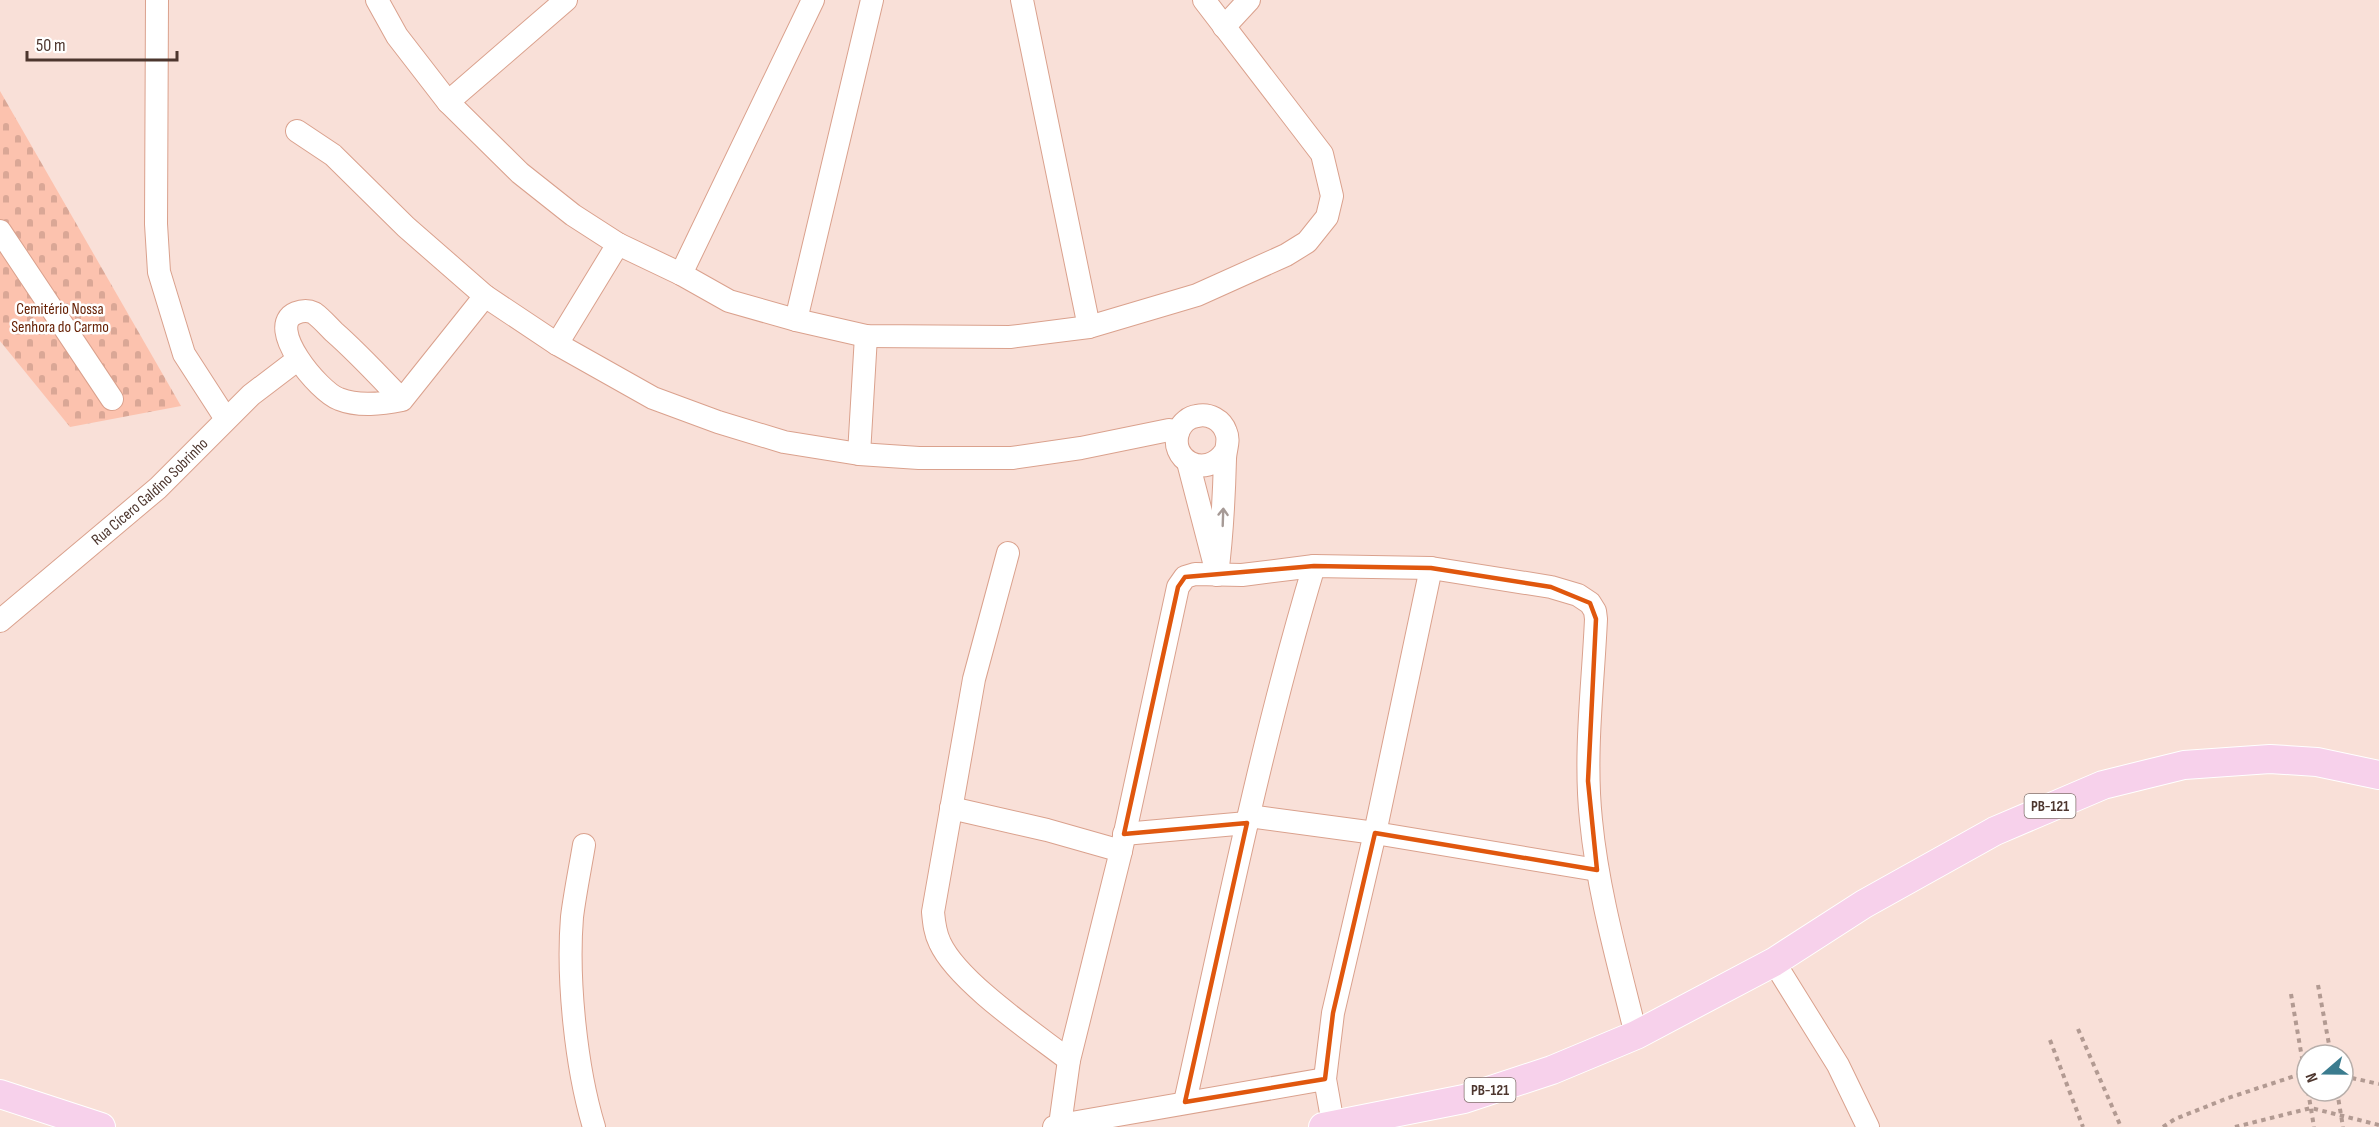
<svg xmlns="http://www.w3.org/2000/svg" width="2379" height="1127" font-family="'Sofia Sans Condensed',sans-serif">
  <style>
    .cemetery { fill: url(#cemetery-stones) }
    .lines { fill: none; stroke-linecap: round; stroke-linejoin: round }
    .minor-casing { stroke: #daa18d; stroke-width: 24 }
    .major-casing { stroke: #fff; stroke-width: 30 }
    .path { stroke: #b29a92; stroke-width: 4; stroke-dasharray: 4.5 4.5; stroke-linecap: butt }
    .minor { stroke: #fff; stroke-width: 22 }
    .major { stroke: #f7d1eb; stroke-width: 28 }
    .oneway { stroke: #a69a96 }
    .marked { fill: none; stroke: #e0570e; stroke-width: 4.5; stroke-linejoin: round }
    .labels { text-anchor: middle; dominant-baseline: central; stroke-width: 5; stroke-linejoin: round; paint-order: stroke }
    .shield { fill: #fff; stroke: #82726d; stroke-width: 1.5 }
    .shield-label { font-size: 15px; font-weight: bold; fill: #4d362e }
    .park-label { font-size: 16px; fill: #672206; stroke: #fff }
    .street-label { font-size: 16px; fill: #4d362e; stroke: #fff }
  </style>
  <defs>
    <pattern id="cemetery-stones" width="16" height="16" patternUnits="userSpaceOnUse" patternTransform="scale(1.5)"><rect width="16" height="16" fill="#fcc2ae"/><path d="M2 7V4a2 2 0 0 1 4 0v3zM10 15v-3a2 2 0 0 1 4 0v3z" fill="#daa796"/></pattern>
  </defs>
  <rect width="100%" height="100%" fill="#f9e0d8"/>
  <!-- cemetery -->
  <polygon class="cemetery" points="0,91 181,406 70,427 0,341"/>
  <g class="lines">
    <!-- minor casing -->
    <g class="minor-casing">
      <g id="minor">
        <polyline points="157,0 156,224 159,272 184,354 226,419"/>
        <polyline points="377,0 397,36 448,102 520,173 573,215 618,244 681,274 729,301 796,320 866,336 1010,337 1089,327 1197,295 1286,255 1307,242 1327,217 1332,196 1322,154 1204,0"/>
        <polyline points="1022,0 1089,327"/>
        <polyline points="1224,27 1249,0"/>
        <polyline points="448,102 566,0"/>
        <polyline points="297,131 333,155 406,227 485,296 557,344 653,398 718,422 784,442 859,454 919,458 1012,458 1081,448 1169,430 1178,432"/>
        <polyline points="0,231 112,399"/>
        <polyline points="681,274 813,0"/>
        <polyline points="796,320 872,0"/>
        <polyline points="557,344 618,244"/>
        <path d="M402 400C380 377 358 353 334 332 328 326 321 318 314 313 308 310 301 311 296 313 264 326 319 392 339 399 359 407 382 404 402 400L485 296"/>
        <polyline points="859,454 866,336"/>
        <polyline points="1188,462 1214,562"/>
        <path d="M1008 553 974 679 933 912C934 923 935 933 940 943 958 982 1034 1033 1069 1060"/>
        <path d="M1217 575C1222 536 1224 498 1225 459 1225 450 1230 441 1226 432 1222 420 1209 413 1197 416 1189 417 1182 423 1179 430 1167 460 1206 480 1225 452"/>
        <path id="s1" d="M0 621 158 488 251 395 297 360"/>
        <polyline points="951,808 1047,830 1121,851"/>
        <polyline points="1249,816 1375,833 1597,870"/>
        <polyline points="1124,834 1247,823"/>
        <path d="M584 845C580 869 575 893 572 917 567 979 576 1068 594 1127"/>
        <polyline points="1774,962 1838,1065 1868,1127"/>
        <path d="M1185 1102C1225 923 1261 742 1314 566L1431 568 1551 587 1578 595 1590 603 1595 611 1596 619C1593 686 1584 754 1591 820 1598 893 1619 965 1636 1035"/>
        <polyline points="1333,1124 1325,1079 1333,1013 1375,833 1431,568"/>
        <polyline points="1060,1125 1325,1079"/>
        <polyline points="1054,1127 1060,1125 1069,1060 1121,851 1178,587 1185,577 1195,574 1242,575 1314,566"/>
      </g>
    </g>
    <!-- major casing -->
    <g class="major-casing">
      <g id="major">
        <polyline points="0,1094 101,1127"/>
        <polyline points="1323,1127 1464,1099 1552,1070 1636,1035 1774,962 1864,904 1995,831 2103,785 2184,765 2270,759 2317,762 2379,775"/>
      </g>
    </g>
    <!-- path -->
    <g class="path">
      <polyline points="2318,985 2331,1055"/>
      <polyline points="2291,994 2307,1087"/>
      <polyline points="2078,1029 2121,1127"/>
      <polyline points="2050,1040 2083,1127"/>
      <polyline points="2343,1076 2379,1084"/>
      <polyline points="2308,1091 2314,1127"/>
      <polyline points="2337,1091 2343,1127"/>
      <polyline points="2163,1127 2175,1119 2228,1098 2307,1072"/>
      <polyline points="2235,1127 2311,1108 2379,1125"/>
    </g>
    <!-- minor -->
    <use href="#minor" class="minor"/>
    <!-- major -->
    <use href="#major" class="major"/>
  </g>
  <!-- one-way arrows -->
  <defs><path id="oneway-shaft" d="M-6 0H5M1.5-3L5.5 0L1.5 3" fill="none" stroke-width="1.6" stroke-linecap="round" stroke-linejoin="round" transform="scale(1.5)"/></defs>
  <use class="oneway" href="#oneway-shaft" transform="translate(1223 517) rotate(-88)"/>
  <!-- marked area -->
  <path class="marked" d="M1314 566 1431 568 1551 587 1590 603 1596 619 1588 781 1597 870 1375 833 1333 1013 1325 1079 1185 1102 1247 823 1124 834 1178 587 1185 577Z"/>
  <g class="labels">
    <!-- shield labels -->
    <g class="shield">
      <rect x="2024.5" y="794" width="51" height="24" rx="4.5"/>
      <rect x="1464.5" y="1078" width="51" height="24" rx="4.5"/>
    </g>
    <g class="shield-label">
      <text x="2050" y="806">PB-121</text>
      <text x="1490" y="1090">PB-121</text>
    </g>
    <!-- park labels -->
    <g class="park-label">
      <text x="60" y="309">Cemitério Nossa<tspan x="60" dy="18">Senhora do Carmo</tspan></text>
    </g>
    <!-- street labels -->
    <g class="street-label">
      <text stroke="none"><textPath href="#s1" startOffset="198">Rua Cícero Galdino Sobrinho</textPath></text>
    </g>
  </g>
  <!-- north arrow -->
  <g transform="translate(2325 1073) rotate(250)"><circle r="28" fill="#ffffff" stroke="#b8afab" stroke-width="1.5"/>
  <path d="M0-4.5L10 22L0 15L-10 22Z" fill="#3b7c8f"/>
  <text y="-9" font-size="16" font-weight="bold" text-anchor="middle" fill="#4d362e">N</text>
  </g>
  <!-- scale -->
  <path d="M27 51v9h150v-9" fill="none" stroke="#4d362e" stroke-width="3"/>
  <text x="36" y="51" font-size="18" fill="#4d362e" stroke="#ffffff" stroke-width="4.5" paint-order="stroke">50 m</text>
</svg>
